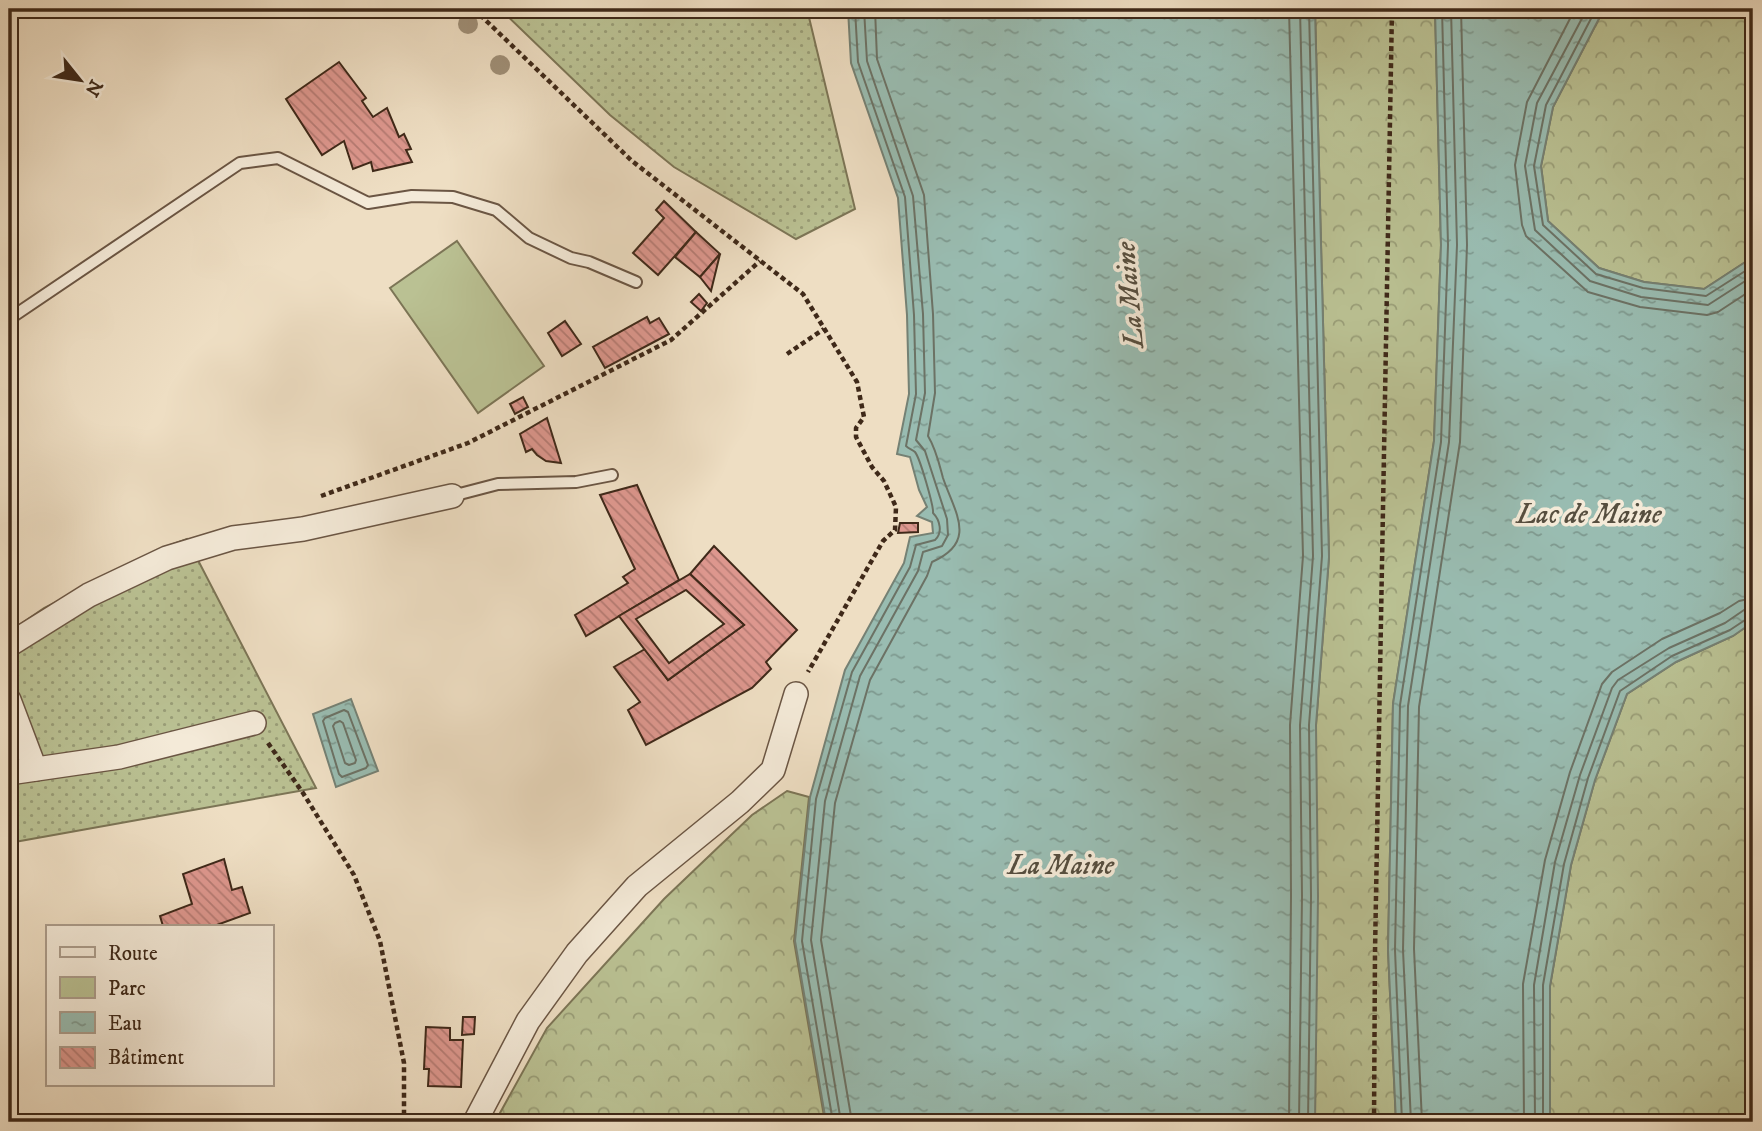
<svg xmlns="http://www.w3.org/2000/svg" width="1762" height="1131" font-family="'IM FELL DW Pica',serif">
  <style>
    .green { fill: url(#green-dots); stroke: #7c7556; stroke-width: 2 }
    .forest { fill: url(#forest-crowns); stroke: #7c7556; stroke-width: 2 }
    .pitch { fill: #bac193; stroke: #7c7556; stroke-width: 2 }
    .water { fill: url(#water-ripples); stroke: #758174; stroke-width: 2 }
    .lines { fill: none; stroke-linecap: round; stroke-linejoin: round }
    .shore { stroke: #6c7265; stroke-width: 2 }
    .building { fill: url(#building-back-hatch); stroke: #3f2919; stroke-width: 2; fill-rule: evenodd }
    .lane-casing { stroke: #6b5644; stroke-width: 14 }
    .street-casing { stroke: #6b5644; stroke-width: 26 }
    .path { stroke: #3f2919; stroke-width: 4.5; stroke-dasharray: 5 3.5; stroke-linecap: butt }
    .lane { stroke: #f4ead8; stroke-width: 10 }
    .street { stroke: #f4ead8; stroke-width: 23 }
    .tree { fill: #9f8f77 }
    .labels { text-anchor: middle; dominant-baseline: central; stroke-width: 7; stroke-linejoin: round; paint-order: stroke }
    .water-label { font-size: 28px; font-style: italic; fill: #564e3f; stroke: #f4ead8 }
  </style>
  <defs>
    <pattern id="green-dots" width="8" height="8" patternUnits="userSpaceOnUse" patternTransform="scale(1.75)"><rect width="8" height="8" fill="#bac193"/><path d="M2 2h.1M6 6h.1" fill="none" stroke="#999d77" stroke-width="1.8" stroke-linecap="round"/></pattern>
    <pattern id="forest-crowns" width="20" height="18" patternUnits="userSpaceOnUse" patternTransform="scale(1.75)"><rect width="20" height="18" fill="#bac193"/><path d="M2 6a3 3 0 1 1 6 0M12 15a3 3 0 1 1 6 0" fill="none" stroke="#999d77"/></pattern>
    <pattern id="water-ripples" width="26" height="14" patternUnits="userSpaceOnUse" patternTransform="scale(1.75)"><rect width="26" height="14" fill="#99bcb1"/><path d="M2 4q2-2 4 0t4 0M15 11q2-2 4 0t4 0" fill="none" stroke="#7e998f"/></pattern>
    <pattern id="building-back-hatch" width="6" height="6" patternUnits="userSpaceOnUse" patternTransform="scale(1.75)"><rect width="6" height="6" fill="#dd978e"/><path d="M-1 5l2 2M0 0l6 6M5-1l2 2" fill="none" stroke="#b57b73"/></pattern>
  </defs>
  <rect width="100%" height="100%" fill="#eedec3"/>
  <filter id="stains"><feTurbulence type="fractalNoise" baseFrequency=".00286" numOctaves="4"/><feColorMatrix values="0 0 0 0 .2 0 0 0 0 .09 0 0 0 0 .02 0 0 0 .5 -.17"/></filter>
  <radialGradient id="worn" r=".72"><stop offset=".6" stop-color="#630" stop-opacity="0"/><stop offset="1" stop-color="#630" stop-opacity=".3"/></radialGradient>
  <!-- green -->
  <g class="green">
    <polygon points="500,9 807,9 855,209 796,239 674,167 610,115"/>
    <polygon points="187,539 316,788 9,843 9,632 44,608 165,547"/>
  </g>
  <!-- forest -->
  <g class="forest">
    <polygon points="1315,9 1435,9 1441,245 1434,441 1393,704 1388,950 1396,1122 1315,1122 1316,725 1329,557"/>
    <polygon points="1604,9 1753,9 1753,257 1704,289 1644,282 1599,268 1548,221 1541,166 1553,107"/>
    <polygon points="1753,622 1753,1122 1552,1122 1550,1115 1550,986 1571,865 1595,780 1627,694 1676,662 1733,636"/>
    <polygon points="787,791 809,797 794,941 825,1122 497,1122 500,1113 547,1028 664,899 752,815"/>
  </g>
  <!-- pitch -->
  <polygon class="pitch" points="457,241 544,366 478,413 390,288"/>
  <!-- water -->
  <g class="water">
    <polygon points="848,9 1315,9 1329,557 1316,725 1318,896 1315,1122 826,1122 795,941 810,797 845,670 904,563 910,537 933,533 932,522 917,516 927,507 919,490 910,457 897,454 909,394 907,315 898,198 851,63"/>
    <polygon points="1435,9 1604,9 1553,107 1541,166 1548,221 1599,268 1644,282 1704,289 1753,257 1753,622 1733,636 1676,662 1627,694 1595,780 1571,865 1550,986 1550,1115 1552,1122 1396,1122 1388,950 1393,704 1434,441 1441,245"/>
    <polygon points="351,699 378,771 336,787 313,714"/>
  </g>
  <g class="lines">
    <!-- shore -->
    <g class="shore">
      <polyline points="1575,9 1527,102 1515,165 1522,225 1526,236 1588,292 1640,307 1707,315 1718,312 1753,289"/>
      <polyline points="1587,9 1537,103 1525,166 1535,230 1590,281 1641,297 1708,305 1753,276"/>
      <polyline points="1596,9 1546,105 1534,166 1543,225 1596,274 1643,288 1706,296 1753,266"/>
      <polygon points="344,710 348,712 368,765 366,768 342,777 339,774 323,721 325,718"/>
      <polygon points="340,721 343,723 356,760 355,763 349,765 345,763 333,726 335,723"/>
      <path d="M833 1122 802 941 816 799 852 672 910 567 916 545 935 540C943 533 940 520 933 513 934 507 920 458 915 452 913 450 909 449 906 446L916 394 914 315 905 197 858 62 855 9"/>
      <polyline points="841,1122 811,940 825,801 860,676 918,571 923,552 942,546 948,535 947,519 925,451 916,440 925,393 923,314 913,196 867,61 864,9"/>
      <path d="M852 1122 821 940 835 803 870 680 927 576 932 562C978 542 955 513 943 478 939 463 936 449 928 436L935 393 933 314 924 195 877 59 875 9"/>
      <polyline points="1289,1122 1291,896 1290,725 1303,556 1289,9"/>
      <polyline points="1299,1122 1302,896 1300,725 1313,556 1300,9"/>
      <polyline points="1308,1122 1311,896 1309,725 1322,556 1309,9"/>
      <polyline points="1402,1122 1395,950 1400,705 1441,442 1448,245 1442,9"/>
      <polyline points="1411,1122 1403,950 1408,706 1449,442 1457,245 1451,9"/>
      <polyline points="1422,1122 1414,949 1419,707 1460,442 1467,245 1461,9"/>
      <polyline points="1524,1122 1523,984 1545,860 1570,772 1602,684 1612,672 1662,639 1720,613 1739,601 1753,598"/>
      <polyline points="1535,1122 1534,985 1555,862 1580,775 1612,688 1618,680 1669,648 1725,623 1744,610 1753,608"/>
      <polyline points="1545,1122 1543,1115 1543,985 1564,864 1588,778 1620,691 1672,656 1730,630 1748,618 1753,617"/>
    </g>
  </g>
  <!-- building -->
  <g class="building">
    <polygon points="339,62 366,98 362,101 373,117 387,108 399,137 404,134 411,149 406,150 412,162 373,171 371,162 353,169 344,141 322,155 286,99"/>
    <polygon points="664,201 696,232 658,275 633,253 664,218 656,210"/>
    <polygon points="696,232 720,254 700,277 675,257"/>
    <polygon points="720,254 711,291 700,277"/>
    <polygon points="699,294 707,303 701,311 691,302"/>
    <polygon points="647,317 650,323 659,318 669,334 605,368 593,347"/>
    <polygon points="565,321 581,344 562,356 548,333"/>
    <polygon points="523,397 528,407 515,414 510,404"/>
    <polygon points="547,418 561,463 546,461 537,455 532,449 526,452 520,434"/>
    <polygon points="637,485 679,580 586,636 575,615 628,583 623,577 635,569 600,495"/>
    <polygon points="900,523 918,523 918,532 898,533"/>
    <polygon points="714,546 797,630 766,662 771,669 752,688 646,745 628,710 640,702 614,667 645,649 668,680 744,625 690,574"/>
    <path d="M690 574 744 625 668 680 619 616ZM686 590 724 624 669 663 636 619Z"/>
    <polygon points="224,859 232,890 242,887 250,913 214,926 163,926 160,916 192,904 183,874"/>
    <polygon points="463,1017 475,1017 474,1034 462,1035"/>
    <polygon points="426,1027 450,1028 450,1040 463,1040 461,1087 428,1086 429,1069 424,1069"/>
  </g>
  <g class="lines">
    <!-- lane casing -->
    <g class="lane-casing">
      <g id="lane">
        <polyline points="9,319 240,163 278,158 368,203 412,196 453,197 496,210 529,238 571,258 589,262 636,282"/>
        <polyline points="452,496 498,484 576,482 612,475"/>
      </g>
    </g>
    <!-- street casing -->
    <g class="street-casing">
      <g id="street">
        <polyline points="9,645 89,595 167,558 233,538 303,529 452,496"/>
        <polyline points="9,700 35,769"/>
        <polyline points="9,773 119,757 254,723"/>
        <polyline points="475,1122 528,1021 577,953 637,886 740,802 773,770 796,694"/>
      </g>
    </g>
    <!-- path -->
    <g class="path">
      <polyline points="474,9 632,161 803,294 857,382 864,417 856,428 856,437 872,467 884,481 896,507 895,530 883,541 808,672"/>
      <polyline points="787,354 824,329"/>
      <polyline points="321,496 468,443 671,340 760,261"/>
      <polyline points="268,743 303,793 354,875 380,941 404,1063 404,1122"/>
      <polyline points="1374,1122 1375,952 1392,9"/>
    </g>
    <!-- lane -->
    <use href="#lane" class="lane"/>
    <!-- street -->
    <use href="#street" class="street"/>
  </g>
  <!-- trees -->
  <g class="tree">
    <circle cx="468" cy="24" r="10"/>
    <circle cx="500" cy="65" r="10"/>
  </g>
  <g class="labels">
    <!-- water labels -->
    <g class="water-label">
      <text transform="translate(1130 295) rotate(-95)">La Maine</text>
      <text x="1589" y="514">Lac de Maine</text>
      <text x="1061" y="865">La Maine</text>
    </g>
  </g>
  <!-- margin -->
  <rect width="1762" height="1131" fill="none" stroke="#eedec3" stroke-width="35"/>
  <rect x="10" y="10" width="1741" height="1110" fill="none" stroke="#3f2919" stroke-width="3.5"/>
  <rect x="18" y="18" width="1727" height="1096" fill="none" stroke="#3f2919" stroke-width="2"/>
  <!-- legend -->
  <rect x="46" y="925" width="228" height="161" fill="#f4ead8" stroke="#ac9d8c" stroke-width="2"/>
  <rect x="60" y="947" width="35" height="10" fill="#f4ead8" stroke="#ac9d8c" stroke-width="2"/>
  <text x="108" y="960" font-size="21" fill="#3f2919">Route</text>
  <rect x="60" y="977" width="35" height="21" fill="#bac193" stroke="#ac9d8c" stroke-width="2"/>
  <text x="108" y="995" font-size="21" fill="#3f2919">Parc</text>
  <rect x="60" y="1012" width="35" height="21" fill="url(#water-ripples)" stroke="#ac9d8c" stroke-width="2"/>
  <text x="108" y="1030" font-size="21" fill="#3f2919">Eau</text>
  <rect x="60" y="1047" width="35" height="21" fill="url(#building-back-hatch)" stroke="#ac9d8c" stroke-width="2"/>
  <text x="108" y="1064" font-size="21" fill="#3f2919">Bâtiment</text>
  <!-- north arrow -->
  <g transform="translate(80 80) rotate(120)" stroke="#f4ead8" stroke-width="5" paint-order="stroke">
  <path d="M0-5L12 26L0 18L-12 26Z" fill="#3f2919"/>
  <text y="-10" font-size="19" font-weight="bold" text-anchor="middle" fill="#3f2919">N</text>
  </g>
  <rect width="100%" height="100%" filter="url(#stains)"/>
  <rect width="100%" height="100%" fill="url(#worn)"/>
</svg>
